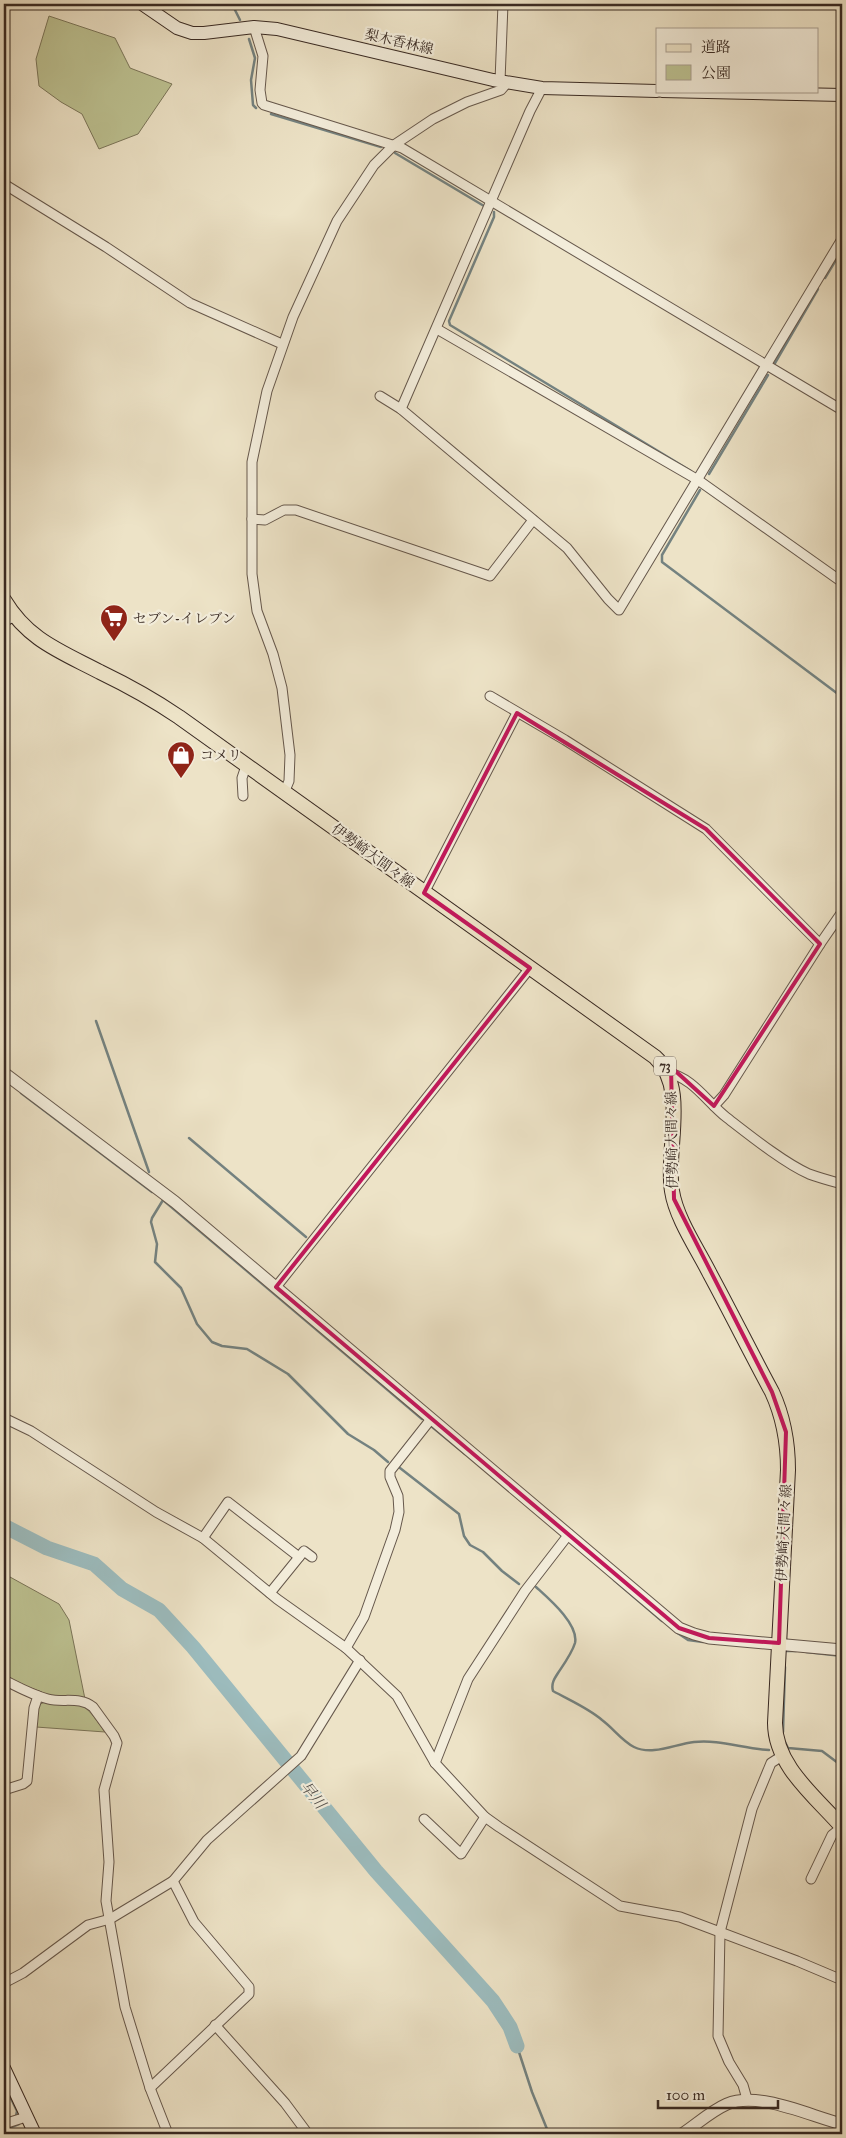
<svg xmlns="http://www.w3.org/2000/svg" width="846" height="2138" font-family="'IM FELL Great Primer','Noto Serif JP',serif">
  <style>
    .green { fill: #bdc292; stroke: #7b765a }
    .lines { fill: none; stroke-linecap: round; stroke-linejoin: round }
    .stream { stroke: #748280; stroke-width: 2.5 }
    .river { stroke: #9cbcbe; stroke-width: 15 }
    .minor-casing { stroke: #66584c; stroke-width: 11 }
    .tertiary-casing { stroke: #66584c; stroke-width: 13 }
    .secondary-casing { stroke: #392a23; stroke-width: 14 }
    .primary-casing { stroke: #392a23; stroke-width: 16 }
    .minor { stroke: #f3eddb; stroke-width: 9 }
    .tertiary { stroke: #f3eddb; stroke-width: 11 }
    .secondary { stroke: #f3eddb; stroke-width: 12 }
    .primary { stroke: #ede3c7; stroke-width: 14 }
    .marked { fill: none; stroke: #c2185b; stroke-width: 4; stroke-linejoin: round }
    .labels { text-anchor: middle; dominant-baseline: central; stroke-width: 4.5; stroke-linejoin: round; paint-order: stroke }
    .shield { fill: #f3eddb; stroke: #71645a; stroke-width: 1 }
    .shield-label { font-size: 12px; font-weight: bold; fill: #392a23 }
    .street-label { font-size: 14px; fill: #392a23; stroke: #f3eddb }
    .poi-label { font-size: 14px; fill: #392a23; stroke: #f3eddb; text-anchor: start }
    .water-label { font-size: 15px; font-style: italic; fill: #524e4a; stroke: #f3eddb }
  </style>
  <rect width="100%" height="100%" fill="#ede3c7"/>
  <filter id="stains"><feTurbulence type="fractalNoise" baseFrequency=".004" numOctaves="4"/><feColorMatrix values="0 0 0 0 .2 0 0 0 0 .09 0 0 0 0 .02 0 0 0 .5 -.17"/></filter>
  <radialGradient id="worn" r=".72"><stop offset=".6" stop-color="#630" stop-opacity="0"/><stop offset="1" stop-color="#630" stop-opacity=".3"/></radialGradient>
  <!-- green -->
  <g class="green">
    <polygon points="49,16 115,38 130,68 172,84 138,134 99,149 82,114 61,102 39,86 36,59"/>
    <polygon points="10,1577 59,1604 69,1620 85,1699 51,1696 4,1677 4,1588"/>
    <path d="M45 1702C83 1701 84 1702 105 1732L36 1727 38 1705Z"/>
  </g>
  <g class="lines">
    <!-- stream -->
    <g class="stream">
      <polyline points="232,4 240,20"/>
      <polyline points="249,39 255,58 251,80 253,105 256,108"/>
      <polyline points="271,114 381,147"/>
      <polyline points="395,153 484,206"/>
      <polyline points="494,212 494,217 449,321 450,325 691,471"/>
      <polyline points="825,278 842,250"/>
      <polyline points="775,363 818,289"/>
      <polyline points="709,474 768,375"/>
      <polyline points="700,490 662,555 662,562 842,697"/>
      <polyline points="96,1021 149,1172"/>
      <polyline points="4,1080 9,1084"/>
      <polyline points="21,1093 152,1192"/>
      <polyline points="189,1138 306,1237"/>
      <polyline points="431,1426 465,1454"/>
      <polyline points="388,1462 374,1450 348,1434 288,1374 247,1349 222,1346 212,1342 197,1324 181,1288 155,1262 157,1244 151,1222 152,1218 163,1200 422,1419"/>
      <polyline points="400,1468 459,1514 464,1536 470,1545 483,1552 502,1571 519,1584"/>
      <polyline points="614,1580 662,1621"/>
      <path d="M536 1587C548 1598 579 1624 575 1643 572 1653 564 1664 558 1673 554 1679 551 1684 553 1691 569 1700 588 1708 602 1720 613 1728 622 1741 634 1747 653 1756 675 1744 694 1742 719 1739 744 1749 769 1750"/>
      <polyline points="676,1632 688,1640 703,1642"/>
      <polyline points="787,1651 796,1651"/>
      <polyline points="806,1652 842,1656"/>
      <polyline points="783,1732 785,1667"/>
      <polyline points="785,1742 788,1748 822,1751 842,1766"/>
      <polyline points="517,2046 532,2092 549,2134"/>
      <polyline points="7,2090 17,2111 16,2116"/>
      <polyline points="4,2130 19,2124"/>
    </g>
    <!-- river -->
    <polyline class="river" points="4,1526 47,1548 94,1564 122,1589 159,1610 193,1647 376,1871 493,2001 510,2027 517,2046"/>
    <!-- minor casing -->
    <g class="minor-casing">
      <g id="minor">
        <polyline points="254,27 263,56 260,90 262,103 264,105 402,148 842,410"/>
        <polyline points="500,81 503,4"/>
        <polyline points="4,184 106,247 190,303 282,344"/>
        <polyline points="437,329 698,480 842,582"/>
        <polyline points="380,396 401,409 567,548 608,599 619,610 842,239"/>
        <polyline points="401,409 530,111 542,88"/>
        <polyline points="252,519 265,520 284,510 296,510 490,576 533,520"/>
        <polyline points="490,696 565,740 706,829 820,944"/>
        <polyline points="284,793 289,781 290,755 282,688 273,654 257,611 252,574 252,462 267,391 293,317 337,221 374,165 394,145 433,119 467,102 501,90 508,82"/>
        <polyline points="243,796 242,778 246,766"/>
        <polyline points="424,893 517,713"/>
        <path d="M668 1073C692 1077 708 1103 726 1117 748 1134 784 1163 809 1174 820 1178 831 1181 842 1184"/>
        <polyline points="714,1106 724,1095 820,944 842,912"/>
        <polyline points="276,1287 530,968"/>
        <polyline points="4,1418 31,1431 156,1512 203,1538 277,1599 346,1648 397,1696 435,1763 485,1817 499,1827 620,1906 680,1917 797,1961 842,1980"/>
        <polyline points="203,1538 228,1502 299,1557"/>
        <polyline points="270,1593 304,1551 312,1557"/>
        <polyline points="346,1648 364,1617 395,1530 399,1512 398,1496 390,1477 390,1471 431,1419"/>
        <path d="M4 1680C18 1687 32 1695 48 1699 63 1703 80 1696 93 1707L114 1736 117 1743 104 1790 109 1862 106 1901 125 2007 150 2088 168 2134"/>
        <polyline points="435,1763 468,1679 525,1591 569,1534"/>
        <polyline points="4,1790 23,1784 27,1781 34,1708 38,1696"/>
        <polyline points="424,1819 461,1854 485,1817"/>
        <polyline points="811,1879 832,1835 842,1827"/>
        <polyline points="4,1983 23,1973 88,1925 110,1919 173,1881 207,1840 301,1756 360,1660"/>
        <polyline points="215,2025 285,2103 308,2134"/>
        <polyline points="150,2088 249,1994 249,1987 194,1922 173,1881"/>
        <polyline points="747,2099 743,2085 729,2062 718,2036 720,1932 752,1809 771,1763 782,1756"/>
        <polyline points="4,2124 26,2117"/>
      </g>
    </g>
    <!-- tertiary casing -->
    <g class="tertiary-casing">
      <g id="tertiary">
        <polyline points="4,1073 175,1202 679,1628 694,1634 709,1638 842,1650"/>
        <path d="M682 2134C697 2124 711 2111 727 2104 759 2091 810 2116 842 2124"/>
      </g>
    </g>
    <!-- secondary casing -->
    <g class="secondary-casing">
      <g id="secondary">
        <polyline points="142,4 177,28 192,33 204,33 254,27 277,29 493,80 542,88 657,91"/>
        <polyline points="662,91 842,95"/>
        <polyline points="4,620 14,615"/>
        <polyline points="4,2068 35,2134"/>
      </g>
    </g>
    <!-- primary casing -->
    <g class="primary-casing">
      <path id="primary" d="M4 600C28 640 60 651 100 672 127 685 154 700 179 717L655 1057C689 1088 665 1149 672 1191 676 1218 698 1250 710 1274 731 1313 751 1353 772 1392 784 1418 788 1442 788 1470L775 1723C775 1766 816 1797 842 1827"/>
    </g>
    <!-- minor -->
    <use href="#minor" class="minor"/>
    <!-- tertiary -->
    <use href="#tertiary" class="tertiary"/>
    <!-- secondary -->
    <use href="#secondary" class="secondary"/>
    <!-- primary -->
    <use href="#primary" class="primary"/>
  </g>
  <!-- marked area -->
  <path class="marked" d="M517 713 706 829 820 944 714 1106 671 1067 674 1199 772 1392 786 1432 779 1643 709 1638 679 1628 276 1287 530 968 424 893Z"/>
  <!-- icons -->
  <defs>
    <g id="supermarket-pin" transform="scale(1.4375)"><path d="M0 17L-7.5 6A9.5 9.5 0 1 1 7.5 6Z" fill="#8f2418" stroke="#f3eddb"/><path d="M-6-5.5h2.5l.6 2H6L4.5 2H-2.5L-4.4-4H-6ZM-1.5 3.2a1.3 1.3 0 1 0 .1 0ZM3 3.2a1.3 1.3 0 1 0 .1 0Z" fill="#fff"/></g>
    <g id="shop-pin" transform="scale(1.4375)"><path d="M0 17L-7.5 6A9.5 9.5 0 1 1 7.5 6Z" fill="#8f2418" stroke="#f3eddb"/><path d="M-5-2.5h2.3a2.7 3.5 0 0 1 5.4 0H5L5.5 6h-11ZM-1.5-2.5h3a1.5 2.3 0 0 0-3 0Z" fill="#fff"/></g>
  </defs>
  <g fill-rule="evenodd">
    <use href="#supermarket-pin" x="114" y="618"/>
    <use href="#shop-pin" x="181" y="755"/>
  </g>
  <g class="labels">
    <!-- shield labels -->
    <rect class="shield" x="654" y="1056.5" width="22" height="19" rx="4"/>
    <g class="shield-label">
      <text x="665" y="1066">73</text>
    </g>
    <!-- street labels -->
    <g class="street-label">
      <text transform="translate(399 42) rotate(13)">梨木香林線</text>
      <text transform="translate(373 856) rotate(36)">伊勢崎大間々線</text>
      <text transform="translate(672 1140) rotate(-91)">伊勢崎大間々線</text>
      <text transform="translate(784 1533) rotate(-87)">伊勢崎大間々線</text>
    </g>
    <!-- poi labels -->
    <g class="poi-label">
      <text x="133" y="618">セブン-イレブン</text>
      <text x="200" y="755">コメリ</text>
    </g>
    <!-- water labels -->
    <g class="water-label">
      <text transform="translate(313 1795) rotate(51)">早川</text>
    </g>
  </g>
  <!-- margin -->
  <rect width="846" height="2138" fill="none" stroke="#ede3c7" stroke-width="20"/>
  <rect x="5" y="5" width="836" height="2128" fill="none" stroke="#392a23" stroke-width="2.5"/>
  <rect x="10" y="10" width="826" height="2118" fill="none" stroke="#392a23"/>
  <!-- legend -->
  <rect x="656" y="28" width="162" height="65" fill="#f3eddb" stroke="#a99f91"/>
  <rect x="666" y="44" width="25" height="8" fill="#ede3c7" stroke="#a99f91"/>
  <text x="701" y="52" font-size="15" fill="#392a23">道路</text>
  <rect x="666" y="65" width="25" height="15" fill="#bdc292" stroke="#a99f91"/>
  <text x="701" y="78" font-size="15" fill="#392a23">公園</text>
  <!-- scale -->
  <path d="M658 2100v8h120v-8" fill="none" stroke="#392a23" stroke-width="2.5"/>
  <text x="666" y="2100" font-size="15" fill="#392a23" stroke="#f3eddb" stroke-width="4" paint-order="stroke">100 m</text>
  <rect width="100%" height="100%" filter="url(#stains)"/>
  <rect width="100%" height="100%" fill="url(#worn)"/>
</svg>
